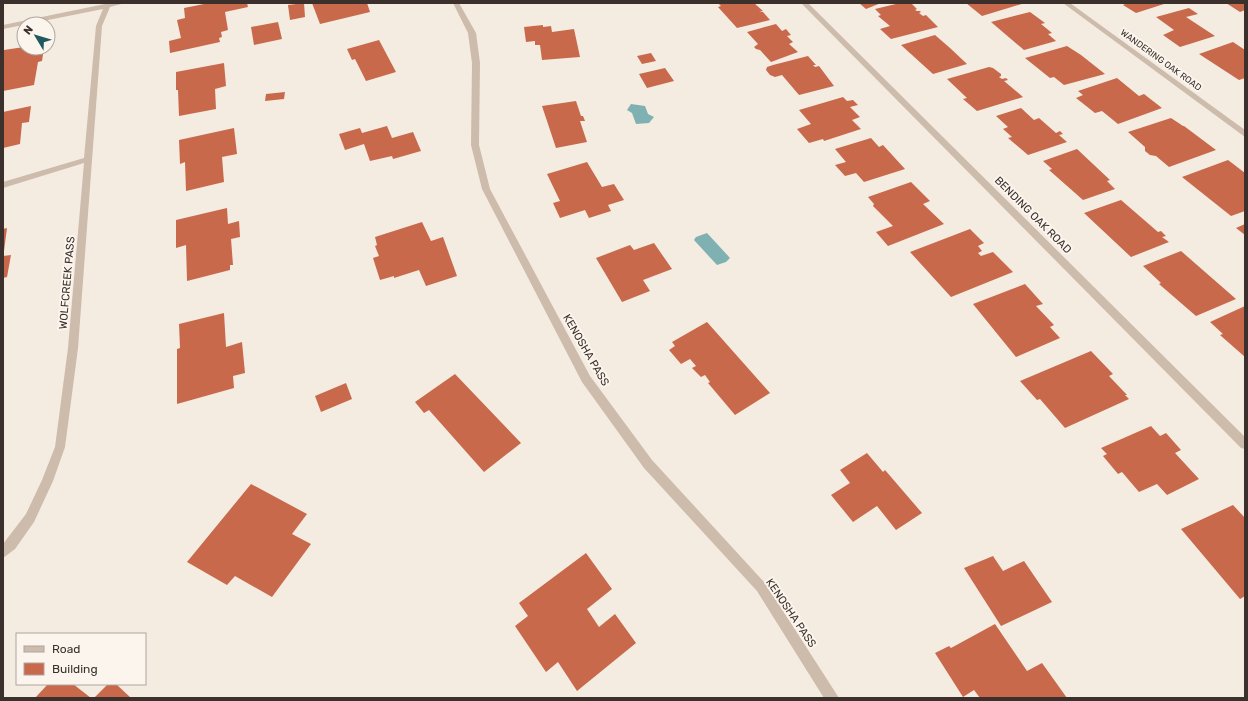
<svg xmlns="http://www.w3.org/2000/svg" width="1248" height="701" font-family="Rubik,sans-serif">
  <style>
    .water { fill: #7fb0b2 }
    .building { fill: #c8694b }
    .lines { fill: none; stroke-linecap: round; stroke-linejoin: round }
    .street { fill: #cdbbac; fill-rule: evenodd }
    .labels { text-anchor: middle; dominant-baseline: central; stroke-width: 4; stroke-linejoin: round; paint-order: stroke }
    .far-street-label { font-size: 9px; fill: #3b302b; stroke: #fbf5ee }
    .street-label { font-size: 11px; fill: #3b302b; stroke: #fbf5ee }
  </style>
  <rect width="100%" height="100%" fill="#f4ebe1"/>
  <!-- water -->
  <g class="water">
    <polygon points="631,104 645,106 648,114 654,117 649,123 636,124 632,113 627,110"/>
    <polygon points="707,233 730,258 726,262 717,265 694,240 696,237"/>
  </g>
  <!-- building -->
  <g class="building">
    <polygon points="209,3 247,3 248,7 225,12 228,30 221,32 222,37 219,38 220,42 170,53 169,41 181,38 177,20 185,18 184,8"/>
    <polygon points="304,3 305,17 290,20 288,5"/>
    <polygon points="312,3 367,3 370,12 320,24"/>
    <polygon points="718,3 754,3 763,11 759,12 763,12 770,20 737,28 718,7 721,6"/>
    <polygon points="859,3 881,3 866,9"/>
    <polygon points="900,3 911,3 917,9 915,10 917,11 920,11 921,12 919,13 923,16 926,15 938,27 891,39 880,29 890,26 878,16 881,15 875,9"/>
    <polygon points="966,3 1025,3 982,16"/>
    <polygon points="1123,3 1162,3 1164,4 1136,13 1123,5 1125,4"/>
    <polygon points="1226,3 1245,3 1245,10 1240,12"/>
    <polygon points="1189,8 1198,14 1186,17 1215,36 1180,47 1163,35 1174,30 1156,17"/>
    <polygon points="1030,12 1045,23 1041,24 1052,33 1048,34 1056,41 1024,50 991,22"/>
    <polygon points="278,22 282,39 254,45 251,27"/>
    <polygon points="776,24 782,31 786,29 791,35 787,36 793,42 789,44 798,52 771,62 760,50 756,49 754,47 758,44 747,32"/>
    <polygon points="543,25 543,27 551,26 552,32 574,29 580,57 542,60 540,45 535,45 535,41 526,42 524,27"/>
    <polygon points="935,35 950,48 967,64 933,74 901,45"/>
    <polygon points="379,40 396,72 366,81 355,59 352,60 347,49"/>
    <polygon points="1233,42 1245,50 1245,78 1239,80 1199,54"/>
    <polygon points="1067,46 1081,55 1105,74 1064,85 1054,77 1050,78 1025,58"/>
    <polygon points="24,47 24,48 44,48 42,61 38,62 34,85 3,91 4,50"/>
    <polygon points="651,53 656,61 642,64 637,56"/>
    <polygon points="808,56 816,65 813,65 815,67 819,66 834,86 799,95 782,75 775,77 770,75 766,70 767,67 773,65"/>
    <polygon points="224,63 226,86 215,89 216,109 179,116 178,90 176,90 176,72"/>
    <polygon points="989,67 993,68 1001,74 1001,76 999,77 1002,79 1006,78 1008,80 1004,81 1023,97 977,111 963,99 967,98 947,79"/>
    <polygon points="665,68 674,81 647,88 639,74"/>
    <polygon points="1117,78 1139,96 1144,94 1162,108 1118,124 1102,111 1095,113 1076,98 1083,95 1078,91"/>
    <polygon points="285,92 284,99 265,101 266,94"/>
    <polygon points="843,97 847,101 853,100 858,105 850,107 860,117 852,120 861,129 824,141 823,139 809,143 797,129 811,124 799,110"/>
    <polygon points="576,101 581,116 583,116 585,121 580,121 587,142 556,148 542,106"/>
    <polygon points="31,106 29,122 22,123 20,144 3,148 3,112"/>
    <polygon points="1021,108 1034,120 1039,118 1056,133 1060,131 1063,134 1059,135 1067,142 1028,155 1008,138 1012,137 1003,129 1008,127 996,116"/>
    <polygon points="1171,118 1183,126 1184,126 1216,150 1169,167 1156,156 1150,155 1145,151 1145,147 1128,132"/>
    <polygon points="387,126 392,138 413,132 421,151 393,159 392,156 370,161 364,144 345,150 339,134 360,128 362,133"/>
    <polygon points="234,128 237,154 222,157 224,182 186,191 185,162 180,164 179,140"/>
    <polygon points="871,138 879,147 883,145 905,169 864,182 856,173 845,176 835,165 846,162 835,149"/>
    <polygon points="1077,149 1110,180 1107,181 1115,189 1083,200 1049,170 1052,169 1043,161"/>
    <polygon points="1228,160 1245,173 1245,211 1231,216 1182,177"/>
    <polygon points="587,162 602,187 614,184 624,200 608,205 611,211 589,218 585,210 560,218 553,203 560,201 547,174"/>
    <polygon points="911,182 930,201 923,204 944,224 888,246 876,232 893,226 873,206 874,204 868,197"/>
    <polygon points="1121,200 1158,232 1161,231 1166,236 1162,237 1169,242 1131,257 1084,213"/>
    <polygon points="227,208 228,224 239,221 240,237 231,239 233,265 230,265 230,270 187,281 186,245 176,248 176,220"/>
    <polygon points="422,222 431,241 443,237 457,276 426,286 419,270 394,278 394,276 380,280 373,258 379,256 375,246 377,245 375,237"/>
    <polygon points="1245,224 1245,235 1236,228"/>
    <polygon points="7,228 4,251 3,250 3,229"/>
    <polygon points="970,229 984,243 978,246 982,251 978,253 981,256 993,252 1013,272 951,297 910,252"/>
    <polygon points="654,243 672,269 643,280 650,291 622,302 596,258 630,245 634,250"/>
    <polygon points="1181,251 1236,299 1196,316 1159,284 1161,283 1143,266"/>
    <polygon points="11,255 7,277 3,278 3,256"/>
    <polygon points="1025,284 1043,304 1036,306 1054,325 1050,327 1060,338 1016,357 973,304"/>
    <polygon points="1245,306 1245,357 1220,335 1223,334 1210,322"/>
    <polygon points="224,313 226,347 242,342 245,373 233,376 234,388 177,404 177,349 180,348 179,324"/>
    <polygon points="707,322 770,393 735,415 708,383 710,382 705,375 701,377 692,368 696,366 690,359 681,364 669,350 675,346 672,342"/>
    <polygon points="1091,351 1113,374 1109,376 1127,395 1125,395 1129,399 1065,428 1040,399 1037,400 1020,381"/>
    <polygon points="455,374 521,443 484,472 429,410 424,413 415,402"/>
    <polygon points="346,383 352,399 321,412 315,396"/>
    <polygon points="1151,426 1160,436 1166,433 1181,450 1175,453 1199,479 1167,495 1157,484 1139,492 1122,472 1118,474 1103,456 1107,454 1101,448"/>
    <polygon points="867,453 883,472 885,470 922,513 896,530 877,506 853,522 831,495 850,483 840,470"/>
    <polygon points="251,484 307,514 292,534 311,544 272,597 235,576 227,585 187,562"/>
    <polygon points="1233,505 1245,518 1245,596 1240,599 1181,529"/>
    <polygon points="586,553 612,589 587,609 599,627 615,614 636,643 577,691 558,662 546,672 515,626 528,616 519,603"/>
    <polygon points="993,556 1003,571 1024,561 1052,602 1001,626 964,568"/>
    <polygon points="995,624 1027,671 1042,663 1067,698 980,698 974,690 963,697 935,653 949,646 951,648"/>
    <polygon points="48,684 73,684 91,698 35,698"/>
    <polygon points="108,684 116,684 131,698 94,698"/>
  </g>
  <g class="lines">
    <!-- street -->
    <g class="street">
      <polygon points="106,3 125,3 110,7 102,26 78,348 65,447 53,481 34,522 15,549 3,558 3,544 26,514 42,480 55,447 68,348 84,163 3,188 3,182 84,158 96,26 103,9 3,29 3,25 105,4"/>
      <polygon points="453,3 459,3 476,33 480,63 479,145 490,189 590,376 652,460 765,583 839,698 824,698 757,591 644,468 582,382 482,189 471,145 472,63 468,33"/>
      <polygon points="801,3 808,3 1245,437 1245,449 1241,448"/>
      <polygon points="1063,3 1070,3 1245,130 1245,137"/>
    </g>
  </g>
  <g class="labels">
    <!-- far-street labels -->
    <g class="far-street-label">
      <text transform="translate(1161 60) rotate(36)">WANDERING OAK ROAD</text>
    </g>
    <!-- street labels -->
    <g class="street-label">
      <text transform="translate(1033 215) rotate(45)">BENDING OAK ROAD</text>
      <text transform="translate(67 283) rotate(-85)">WOLFCREEK PASS</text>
      <text transform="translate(586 350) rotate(60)">KENOSHA PASS</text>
      <text transform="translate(791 613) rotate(56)">KENOSHA PASS</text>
    </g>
  </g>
  <!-- border -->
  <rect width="1248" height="701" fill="none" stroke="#3b302b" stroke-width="8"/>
  <!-- legend -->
  <rect x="16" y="633" width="130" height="52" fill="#fbf5ee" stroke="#aea6a0"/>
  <rect x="24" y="646" width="20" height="6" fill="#cdbbac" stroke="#aea6a0"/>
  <text x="52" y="653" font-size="12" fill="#3b302b">Road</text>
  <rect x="24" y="663" width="20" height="12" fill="#c8694b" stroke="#aea6a0"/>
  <text x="52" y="673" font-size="12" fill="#3b302b">Building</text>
  <!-- north arrow -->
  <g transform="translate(36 36) rotate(308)"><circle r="19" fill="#fbf5ee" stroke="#aea6a0"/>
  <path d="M0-3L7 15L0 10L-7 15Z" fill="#1f5a5e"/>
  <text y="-6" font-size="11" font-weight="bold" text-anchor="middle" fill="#3b302b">N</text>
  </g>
</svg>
